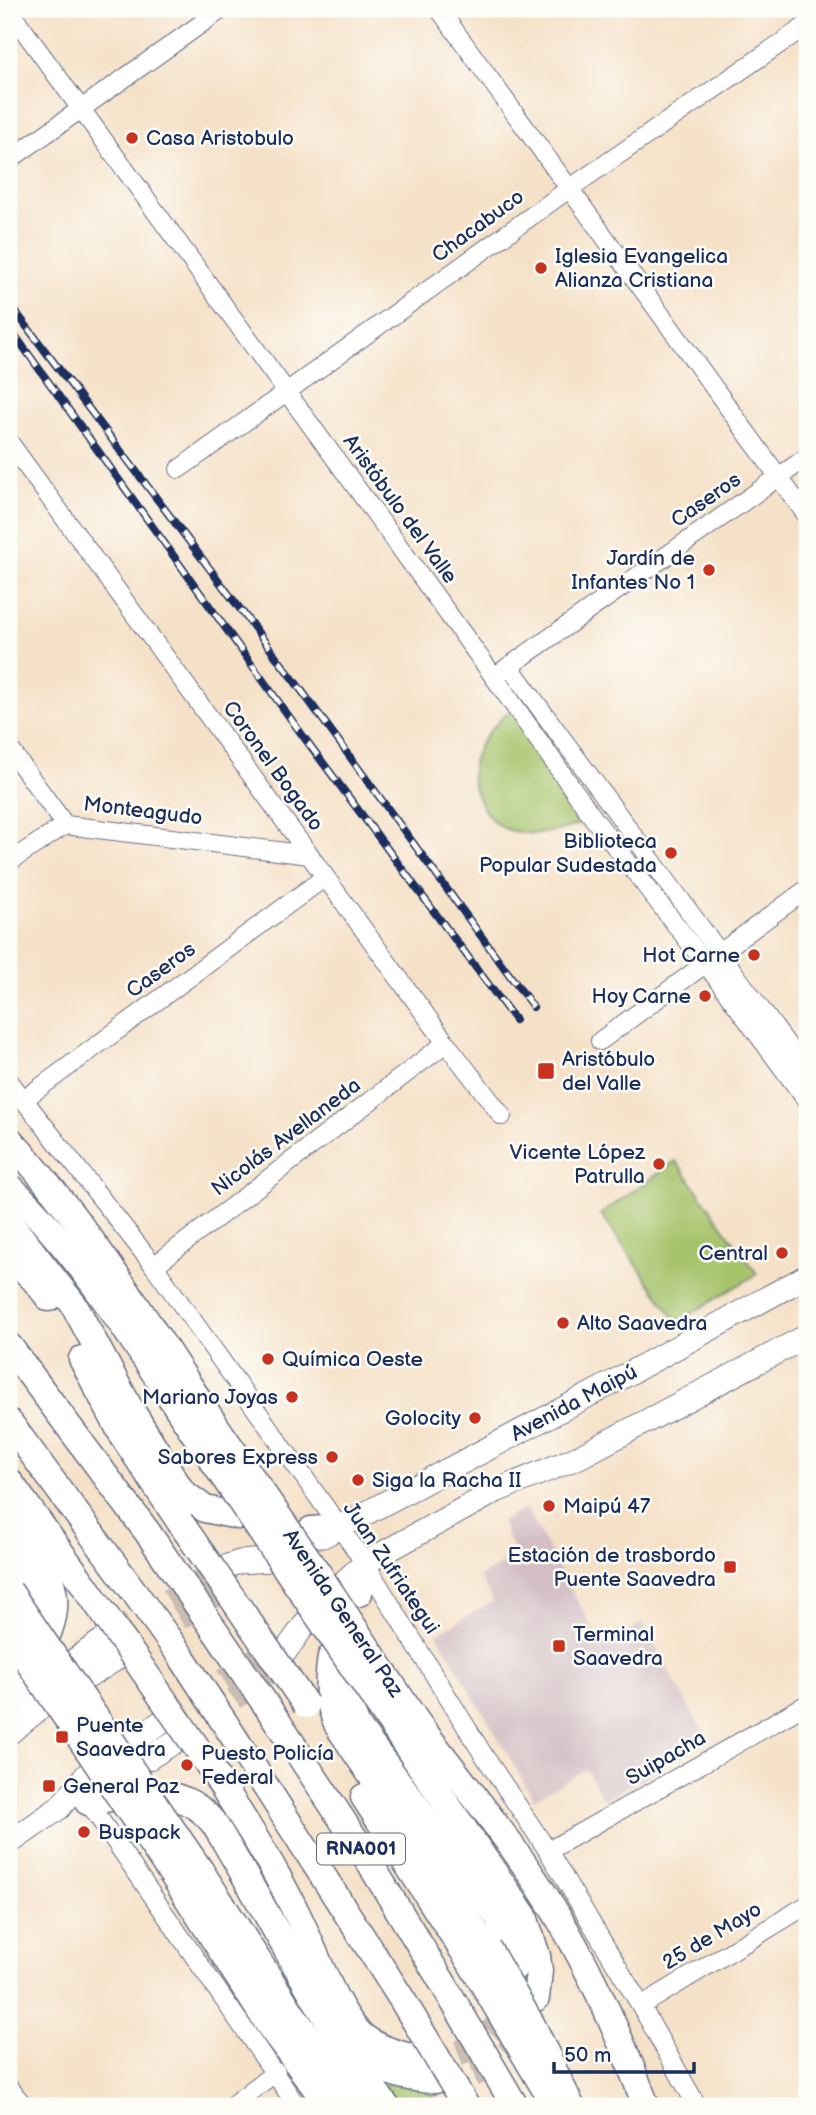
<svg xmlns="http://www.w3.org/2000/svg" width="816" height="2115" font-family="'Balsamiq Sans',sans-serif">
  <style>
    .industrial { fill: #d2bec3 }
    .green { fill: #a6c36a; stroke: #607964; stroke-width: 2 }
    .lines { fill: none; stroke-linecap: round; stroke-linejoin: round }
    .major-tunnel { stroke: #c9bdb2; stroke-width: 23; stroke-dasharray: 23 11; stroke-linecap: butt }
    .highway-tunnel { stroke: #c9bdb2; stroke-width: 26; stroke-dasharray: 26 13; stroke-linecap: butt }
    .minor-casing { stroke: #676d83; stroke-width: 20 }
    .major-casing { stroke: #676d83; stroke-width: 25 }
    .highway-casing { stroke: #676d83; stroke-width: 29 }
    .minor { stroke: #fff; stroke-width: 18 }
    .major { stroke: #fff; stroke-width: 23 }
    .highway { stroke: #fff; stroke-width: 26 }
    .rail-casing { stroke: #1b2f5e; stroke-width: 8 }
    .rail { stroke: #fdfcf7; stroke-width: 5; stroke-dasharray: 16; stroke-linecap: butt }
    .highway-bridge-casing { stroke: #676d83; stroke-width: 29; stroke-linecap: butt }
    .highway-bridge { stroke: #fff; stroke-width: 26 }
    .poi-dot { fill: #c8321e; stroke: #fdfcf7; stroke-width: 2.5 }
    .labels { text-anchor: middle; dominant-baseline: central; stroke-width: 5; stroke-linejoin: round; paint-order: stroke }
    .shield { fill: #fdfcf7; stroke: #5f6c8c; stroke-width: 2 }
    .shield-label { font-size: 19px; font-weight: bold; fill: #1b2f5e }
    .poi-label { font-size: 21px; fill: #1b2f5e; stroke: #fdfcf7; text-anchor: start }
    .street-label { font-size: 21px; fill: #1b2f5e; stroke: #fdfcf7 }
  </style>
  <rect width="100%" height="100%" fill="#fdfcf7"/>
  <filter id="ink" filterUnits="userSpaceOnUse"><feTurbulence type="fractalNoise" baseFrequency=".0143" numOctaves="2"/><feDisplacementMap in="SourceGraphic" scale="14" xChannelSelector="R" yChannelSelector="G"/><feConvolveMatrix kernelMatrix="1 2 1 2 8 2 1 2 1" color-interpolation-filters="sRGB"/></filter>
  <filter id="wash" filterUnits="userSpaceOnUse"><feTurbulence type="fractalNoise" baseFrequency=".00686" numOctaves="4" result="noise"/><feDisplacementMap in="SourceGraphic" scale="28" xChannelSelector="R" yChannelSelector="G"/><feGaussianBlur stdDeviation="1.57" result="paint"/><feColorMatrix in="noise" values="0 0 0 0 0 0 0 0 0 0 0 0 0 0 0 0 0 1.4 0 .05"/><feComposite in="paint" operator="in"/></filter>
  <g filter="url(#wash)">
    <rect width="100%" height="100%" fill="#f5e1c7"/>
    <!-- industrial -->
    <polygon class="industrial" points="526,1508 601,1644 642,1623 708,1740 604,1800 586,1769 534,1799 437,1634 493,1601 479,1577 516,1556 501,1522"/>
    <!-- green -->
    <g class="green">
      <path d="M514 707 594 819C573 826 548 836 525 833 519 832 510 831 504 828 484 819 468 784 473 763 479 739 496 723 514 707Z"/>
      <polygon points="676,1161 757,1274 677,1322 601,1214"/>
      <polygon points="386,2083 430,2090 439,2106 399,2106 383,2087"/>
    </g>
  </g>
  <g filter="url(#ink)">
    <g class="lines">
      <!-- major-tunnel -->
      <g class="major-tunnel">
        <polyline points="110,1635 225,1567"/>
        <polyline points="122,1655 237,1582"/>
        <polyline points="167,1718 279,1643"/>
        <polyline points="179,1739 260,1680 285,1652"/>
      </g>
      <!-- highway-tunnel -->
      <g class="highway-tunnel">
        <path d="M420 2059C461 2061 498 2040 510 1999"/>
        <path d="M435 2080C477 2080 510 2061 529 2023"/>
      </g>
      <!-- minor casing -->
      <g class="minor-casing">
        <g id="minor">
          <polyline points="439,9 807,516"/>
          <polyline points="9,10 494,677 594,819 706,964 807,1101"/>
          <polyline points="9,160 222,9"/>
          <polyline points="9,442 446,1043 502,1116"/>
          <polyline points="179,469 569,189 807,25"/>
          <polyline points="509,666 807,1072"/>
          <polyline points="501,672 807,457"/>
          <polyline points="9,748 65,825 310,855"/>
          <polyline points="9,862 65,825"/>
          <polyline points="600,1041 807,889"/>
          <polyline points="9,1081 154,1266 365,1563 483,1754 548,1851 641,2006 697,2106"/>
          <polyline points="23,1100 325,877"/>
          <polyline points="154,1266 446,1043"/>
          <polyline points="88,1802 297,2106"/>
          <polyline points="548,1851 807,1704"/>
          <polyline points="641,2006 807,1905"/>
          <polyline points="9,2088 24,2106"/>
          <polyline points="231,2106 276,2072"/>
        </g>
      </g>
      <!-- major casing -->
      <g class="major-casing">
        <g id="major">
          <polyline points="323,1536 606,1386 807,1276"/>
          <polyline points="225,1567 239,1562 270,1560"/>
          <polyline points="346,1580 365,1563 496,1491 579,1457 807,1336"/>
          <polyline points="285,1652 308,1620"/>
          <polyline points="9,1702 33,1690 110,1635"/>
          <polyline points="9,1733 44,1705 122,1655"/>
          <polyline points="114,1772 149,1758 179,1739"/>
          <polyline points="9,1843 59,1808 90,1771 167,1718"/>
        </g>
      </g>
      <!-- highway casing -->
      <g class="highway-casing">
        <g id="highway">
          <path d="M9 1139C87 1224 148 1323 211 1419"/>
          <path d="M9 1186C83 1257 136 1345 192 1430"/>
          <polyline points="9,1222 74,1305 128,1405 182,1492 205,1509 238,1516"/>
          <path d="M9 1261C27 1269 37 1282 49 1298"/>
          <polyline points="9,1346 148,1533"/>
          <polyline points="82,1359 123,1436 180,1522"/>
          <polyline points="9,1422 113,1563"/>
          <polyline points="9,1481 85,1586"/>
          <path d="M9 1515C46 1565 76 1598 34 1658"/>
          <polyline points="311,1530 339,1528"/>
          <path d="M9 1547C17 1559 26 1572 31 1585 43 1621 25 1667 11 1700"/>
          <polyline points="359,1593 365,1563"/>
          <path d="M331 1657C327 1683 327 1702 338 1726L488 1949"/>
          <polyline points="348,1673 348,1703 357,1726 499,1918 511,1947 514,1968"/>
          <polyline points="277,1721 360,1847 441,1980"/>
          <path d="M416 1721C459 1778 506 1834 544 1894 586 1959 619 2033 646 2106"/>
          <polyline points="399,1735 524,1916 537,1956 539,1971 536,1998"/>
          <polyline points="239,1745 403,2001"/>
          <path d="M210 1767C241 1815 273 1864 298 1916 315 1950 334 2009 361 2035 377 2049 400 2055 420 2059"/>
          <polyline points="364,1797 469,1960"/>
          <path d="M88 1802C135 1794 182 1781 215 1825 272 1919 320 2018 386 2106"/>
          <polyline points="200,1870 296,2020 359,2106"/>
          <polyline points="178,1883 269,2025 329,2106"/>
          <path d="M352 2050C377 2070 403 2079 435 2080"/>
        </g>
      </g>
      <!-- minor -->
      <use href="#minor" class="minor"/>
      <!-- major -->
      <use href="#major" class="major"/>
      <!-- highway -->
      <use href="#highway" class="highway"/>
      <!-- rail casing -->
      <g class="rail-casing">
        <g id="rail">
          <polyline points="9,303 296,683 533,1007"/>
          <polyline points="9,327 303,736 515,1020"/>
        </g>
      </g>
      <!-- rail -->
      <use href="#rail" class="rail"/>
      <!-- highway-bridge casing -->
      <g class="highway-bridge-casing">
        <g id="highway-bridge">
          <polyline points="211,1419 317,1572 416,1721"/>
          <polyline points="192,1430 399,1735"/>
          <polyline points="180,1522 306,1705"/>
          <polyline points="148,1533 277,1721"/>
          <polyline points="113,1563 181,1656 239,1745"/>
          <polyline points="85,1586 210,1767"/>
          <polyline points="9,1591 200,1870"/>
          <polyline points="9,1633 178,1883"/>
          <polyline points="488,1949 533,2027 571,2106"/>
          <polyline points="469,1960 555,2106"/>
          <polyline points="441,1980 515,2106"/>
          <polyline points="403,2001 466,2106"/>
        </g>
      </g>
      <!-- highway-bridge -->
      <use href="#highway-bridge" class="highway-bridge"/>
    </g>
  </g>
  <!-- markers -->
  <g class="poi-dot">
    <circle cx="132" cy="138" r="7"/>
    <circle cx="541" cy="268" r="7"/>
    <circle cx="709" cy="570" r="7"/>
    <circle cx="671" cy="853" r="7"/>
    <circle cx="754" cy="955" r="7"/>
    <circle cx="705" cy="996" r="7"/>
    <rect x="537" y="1062" width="18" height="18" rx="3.5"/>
    <circle cx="659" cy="1164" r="7"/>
    <circle cx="782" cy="1253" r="7"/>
    <circle cx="563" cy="1323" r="7"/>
    <circle cx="268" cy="1359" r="7"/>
    <circle cx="292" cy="1397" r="7"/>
    <circle cx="475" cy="1418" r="7"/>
    <circle cx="332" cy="1457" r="7"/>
    <circle cx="358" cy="1480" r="7"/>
    <circle cx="549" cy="1506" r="7"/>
    <rect x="723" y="1560" width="14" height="14" rx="3.5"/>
    <rect x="552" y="1639" width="14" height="14" rx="3.5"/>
    <rect x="55" y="1730" width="14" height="14" rx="3.5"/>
    <circle cx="187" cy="1765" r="7"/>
    <rect x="42" y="1779" width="14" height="14" rx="3.5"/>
    <circle cx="84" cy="1832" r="7"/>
  </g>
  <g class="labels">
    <!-- shield labels -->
    <rect class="shield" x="317" y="1833.5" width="88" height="31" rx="5"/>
    <g class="shield-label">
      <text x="361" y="1849">RNA001</text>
    </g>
    <!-- poi labels -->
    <g class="poi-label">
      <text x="146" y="138">Casa Aristobulo</text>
      <text x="555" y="256">Iglesia Evangelica<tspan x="555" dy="24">Alianza Cristiana</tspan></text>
      <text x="695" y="558" text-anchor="end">Jardín de<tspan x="695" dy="24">Infantes No 1</tspan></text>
      <text x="657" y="841" text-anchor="end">Biblioteca<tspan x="657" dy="24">Popular Sudestada</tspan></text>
      <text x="740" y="955" text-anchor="end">Hot Carne</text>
      <text x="691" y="996" text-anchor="end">Hoy Carne</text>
      <text x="562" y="1059">Aristóbulo<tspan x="562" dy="24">del Valle</tspan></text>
      <text x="645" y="1152" text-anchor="end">Vicente López<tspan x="645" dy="24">Patrulla</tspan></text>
      <text x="768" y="1253" text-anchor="end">Central</text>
      <text x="577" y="1323">Alto Saavedra</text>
      <text x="282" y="1359">Química Oeste</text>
      <text x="278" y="1397" text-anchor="end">Mariano Joyas</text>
      <text x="461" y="1418" text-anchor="end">Golocity</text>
      <text x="318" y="1457" text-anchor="end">Sabores Express</text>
      <text x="372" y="1480">Siga la Racha II</text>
      <text x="563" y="1506">Maipú 47</text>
      <text x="716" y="1555" text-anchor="end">Estación de trasbordo<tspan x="716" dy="24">Puente Saavedra</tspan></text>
      <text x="573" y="1634">Terminal<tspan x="573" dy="24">Saavedra</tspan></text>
      <text x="76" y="1725">Puente<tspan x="76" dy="24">Saavedra</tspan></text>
      <text x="201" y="1753">Puesto Policía<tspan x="201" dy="24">Federal</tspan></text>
      <text x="63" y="1786">General Paz</text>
      <text x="98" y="1832">Buspack</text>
    </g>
    <!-- street labels -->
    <g class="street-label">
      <text transform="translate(478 226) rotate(-36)">Chacabuco</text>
      <text transform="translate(706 500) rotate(-35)">Caseros</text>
      <text transform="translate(400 509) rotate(54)">Aristóbulo del Valle</text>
      <text transform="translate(273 766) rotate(54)">Coronel Bogado</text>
      <text transform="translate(143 811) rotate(7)">Monteagudo</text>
      <text transform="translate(161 970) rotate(-36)">Caseros</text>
      <text transform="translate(286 1137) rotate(-37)">Nicolás Avellaneda</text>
      <text transform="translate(574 1403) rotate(-28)">Avenida Maipú</text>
      <text transform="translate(391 1568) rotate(56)">Juan Zufriategui</text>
      <text transform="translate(343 1613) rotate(56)">Avenida General Paz</text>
      <text transform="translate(666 1758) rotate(-30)">Suipacha</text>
      <text transform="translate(712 1936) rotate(-31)">25 de Mayo</text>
    </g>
  </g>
  <!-- margin -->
  <rect width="816" height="2115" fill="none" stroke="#fdfcf7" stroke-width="35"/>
  <!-- scale -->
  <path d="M554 2062v10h140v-10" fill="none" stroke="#1b2f5e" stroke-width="3.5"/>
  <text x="564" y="2062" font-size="21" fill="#1b2f5e" stroke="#fdfcf7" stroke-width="5" paint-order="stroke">50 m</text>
</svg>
